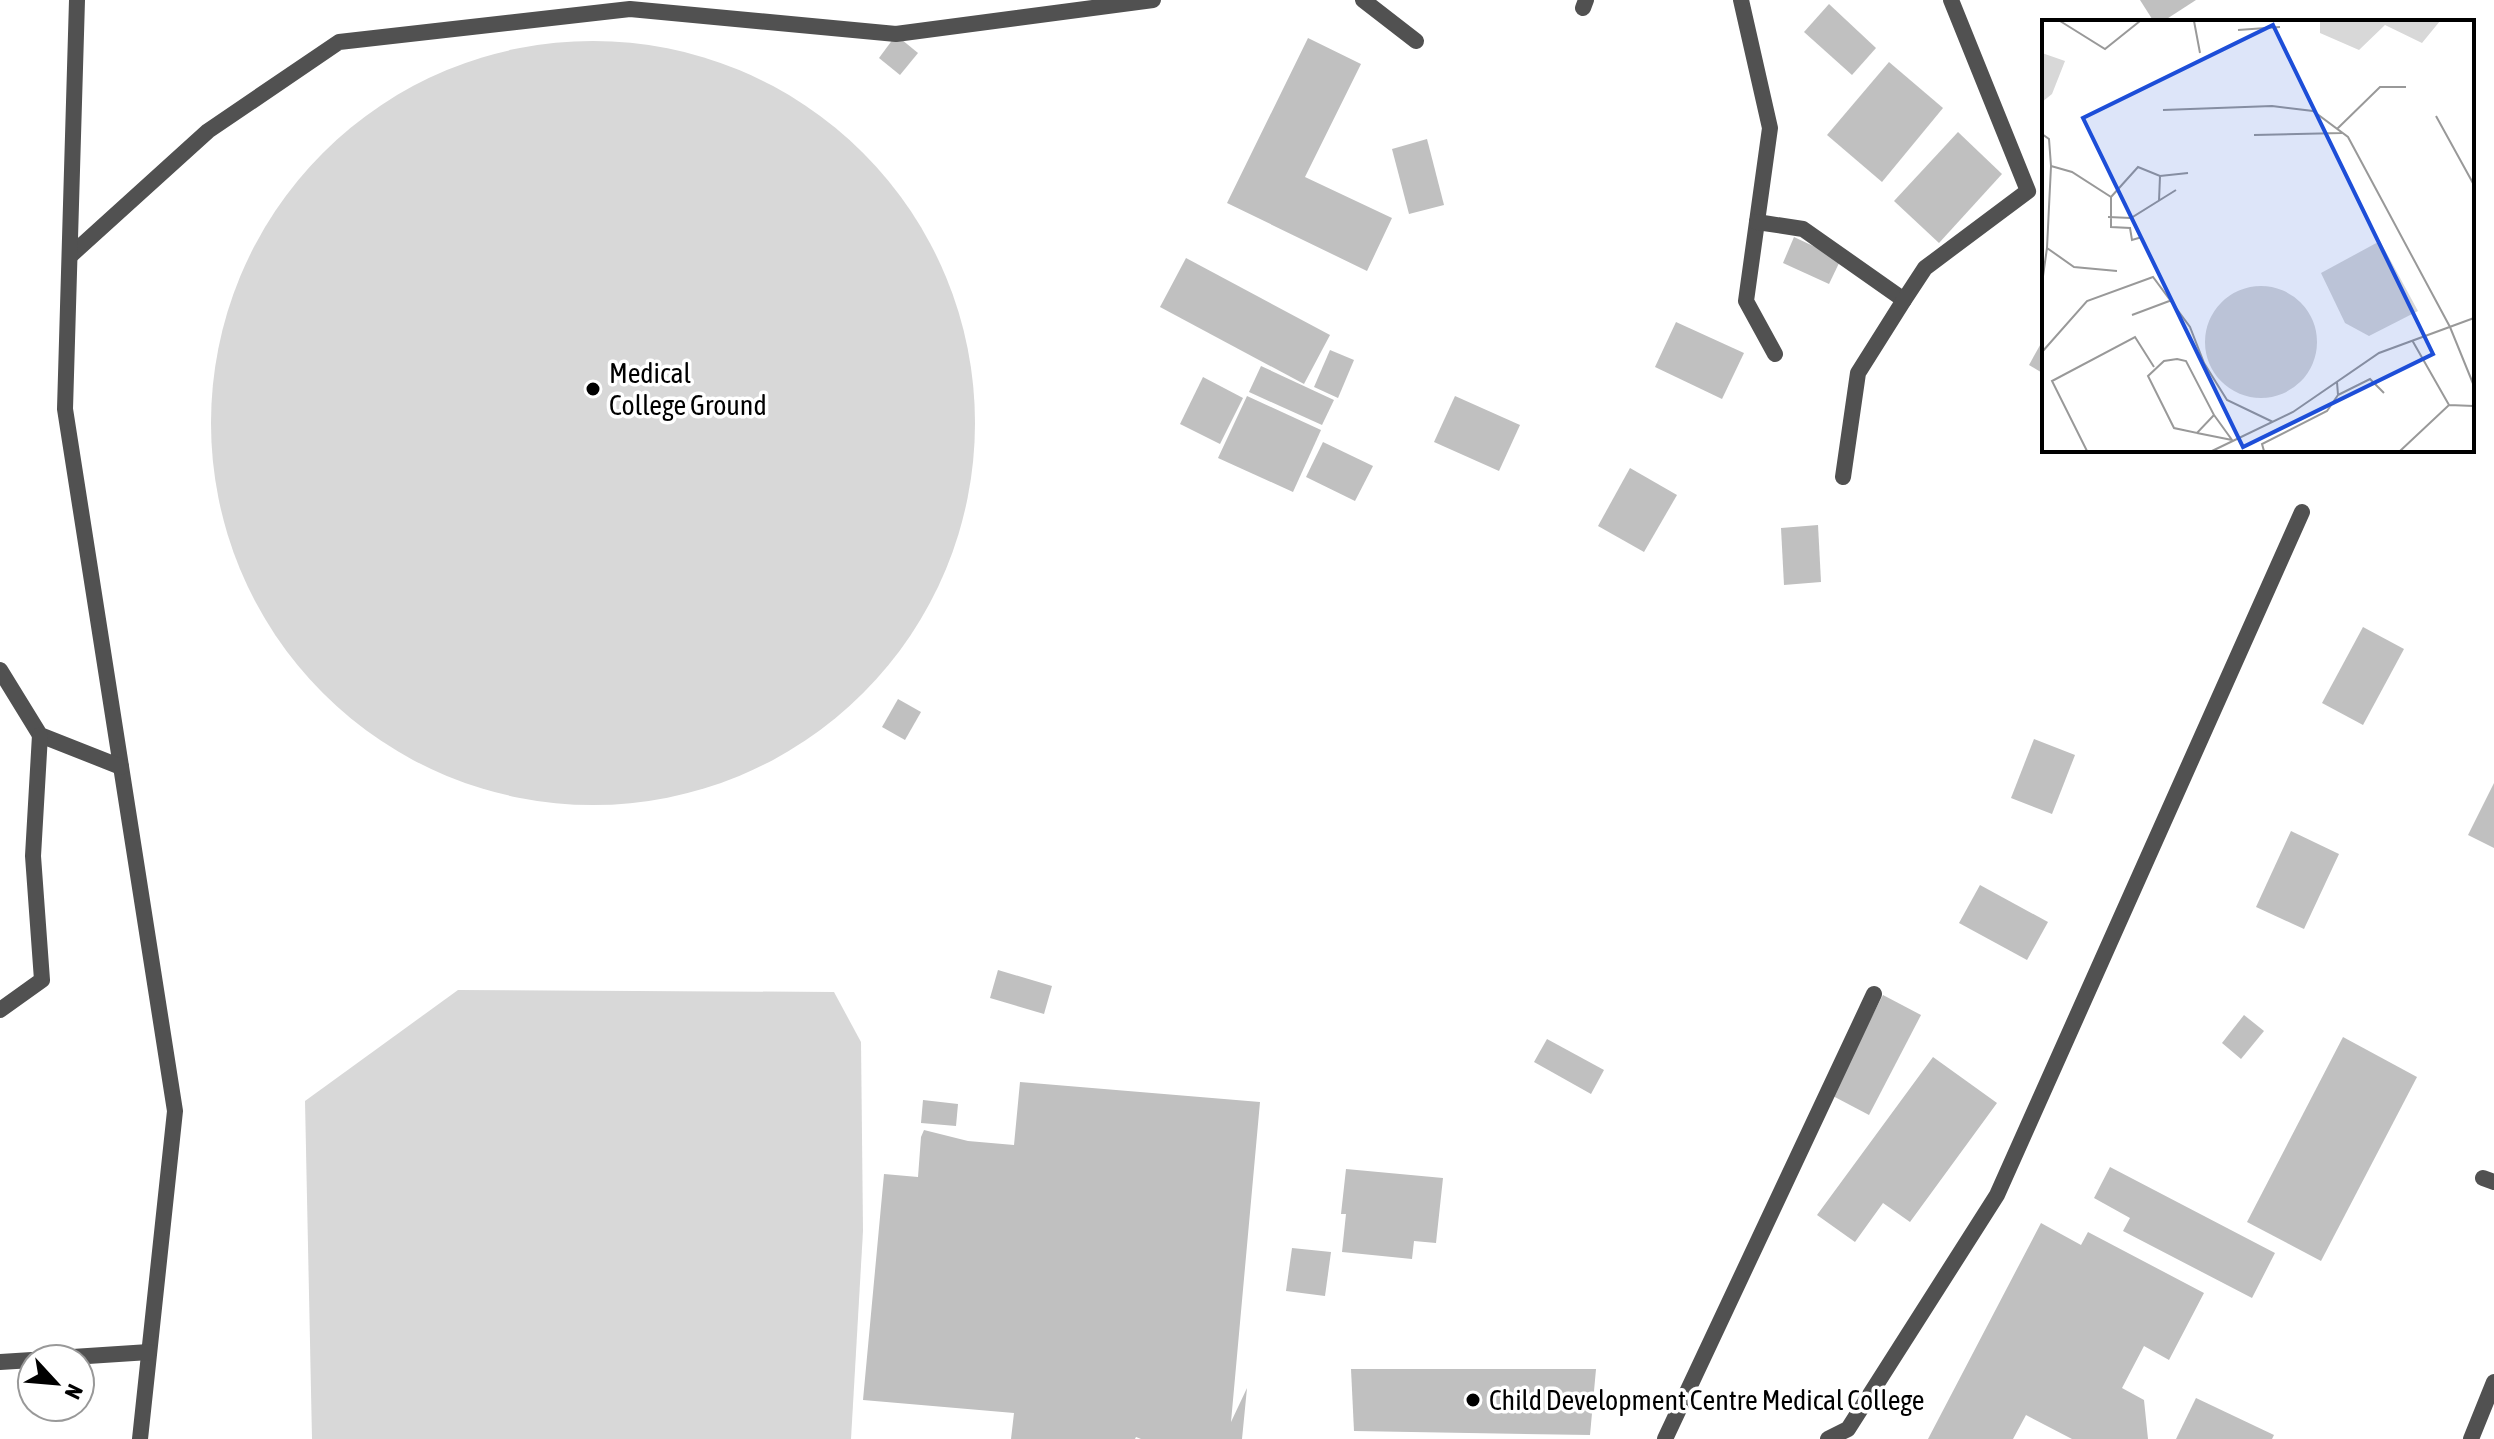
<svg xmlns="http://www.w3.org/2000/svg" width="2494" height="1439" font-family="'Asap Condensed',sans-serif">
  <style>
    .green { fill: #d8d8d8 }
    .building { fill: #c0c0c0 }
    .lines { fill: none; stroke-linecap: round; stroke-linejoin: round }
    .service { stroke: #515151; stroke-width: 16 }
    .minor { stroke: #515151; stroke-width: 16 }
    .poi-dot { fill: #000; stroke: #fff; stroke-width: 3 }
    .labels { text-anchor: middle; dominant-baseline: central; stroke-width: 7; stroke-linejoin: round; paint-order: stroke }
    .poi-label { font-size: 28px; fill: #000; stroke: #fff; text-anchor: start }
    .inset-road { fill: none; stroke: #999; stroke-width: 2 }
    .view { fill: #1d4ed8; fill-opacity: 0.15; stroke: #1d4ed8; stroke-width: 4 }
    .inset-edge { fill: none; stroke: #000; stroke-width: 4 }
  </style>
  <rect width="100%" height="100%" fill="#fff"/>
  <!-- green -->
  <g class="green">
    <circle cx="593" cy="423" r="382"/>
    <polygon points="458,990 834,992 861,1042 863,1231 851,1439 312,1439 305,1101"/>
  </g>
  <!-- building -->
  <g class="building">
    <polygon points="2140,0 2196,0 2162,22 2154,22"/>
    <polygon points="1829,4 1876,48 1852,75 1804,32"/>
    <polygon points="896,35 918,53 900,75 879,58"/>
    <polygon points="1308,38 1361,64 1305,177 1392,218 1367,271 1227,203"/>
    <polygon points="1889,62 1943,108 1882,182 1827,135"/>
    <polygon points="1958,132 2002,174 1939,243 1894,201"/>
    <polygon points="1427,139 1444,205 1409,214 1392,149"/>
    <polygon points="1794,237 1841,259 1829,284 1783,263"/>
    <polygon points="1186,258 1330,335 1304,384 1160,307"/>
    <polygon points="1676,322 1744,353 1722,399 1655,367"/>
    <polygon points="2044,338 2044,374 2029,365"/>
    <polygon points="1330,350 1354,360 1338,398 1314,387"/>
    <polygon points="1261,366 1334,400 1322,425 1249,392"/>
    <polygon points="1203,377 1243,398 1220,444 1180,424"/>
    <polygon points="1247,396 1321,430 1293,492 1218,458"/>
    <polygon points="1455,396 1520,425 1499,471 1434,442"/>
    <polygon points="1323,442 1373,466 1355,501 1306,477"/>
    <polygon points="1630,468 1677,495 1644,552 1598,526"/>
    <polygon points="1818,525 1821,582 1784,585 1781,528"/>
    <polygon points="2363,627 2404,649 2363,725 2322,703"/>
    <polygon points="898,699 921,712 905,740 882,727"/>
    <polygon points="2034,739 2075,755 2052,814 2011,798"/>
    <polygon points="2494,783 2494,848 2468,835"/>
    <polygon points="2291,831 2339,854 2304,929 2256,907"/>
    <polygon points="1980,885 2048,922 2027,960 1959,923"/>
    <polygon points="998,970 1052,986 1044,1014 990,998"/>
    <polygon points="1883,995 1921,1015 1869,1115 1831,1095"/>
    <polygon points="2244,1015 2264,1031 2241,1059 2222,1043"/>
    <polygon points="2343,1037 2417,1077 2321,1261 2247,1222"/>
    <polygon points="1547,1039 1604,1070 1591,1094 1534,1062"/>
    <polygon points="1933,1057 1997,1103 1910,1222 1883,1203 1855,1242 1817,1215"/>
    <polygon points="1020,1082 1260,1102 1231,1422 1247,1388 1242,1439 1141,1439 1136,1437 1135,1439 1011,1439 1014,1413 863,1400 884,1174 918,1177 921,1137 924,1130 968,1141 1014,1145"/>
    <polygon points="923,1100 958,1104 956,1126 921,1123"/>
    <polygon points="2110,1167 2275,1253 2252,1298 2123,1231 2130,1218 2094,1198"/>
    <polygon points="1346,1169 1443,1178 1436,1243 1414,1241 1412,1259 1342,1252 1346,1214 1341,1214"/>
    <polygon points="2041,1223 2081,1245 2088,1232 2204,1293 2169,1360 2144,1346 2122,1388 2144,1400 2148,1439 2072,1439 2026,1415 2013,1439 1928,1439"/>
    <polygon points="1292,1248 1331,1252 1325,1296 1286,1291"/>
    <polygon points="1351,1369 1596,1369 1590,1435 1354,1431"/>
    <polygon points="2196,1398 2274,1435 2272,1439 2176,1439"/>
  </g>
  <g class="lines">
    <!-- service -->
    <g class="service">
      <polyline points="1363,0 1416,41"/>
      <polyline points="70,256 208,131 339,42 630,9 896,34 1153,0"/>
      <polyline points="2483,1178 2494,1182"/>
      <polyline points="2471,1439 2494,1382"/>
    </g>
    <!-- minor -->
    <g class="minor">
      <polyline points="77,0 65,409 175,1111 140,1439"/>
      <polyline points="1741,0 1770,128 1746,301 1775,354"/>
      <polyline points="1583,8 1586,0"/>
      <polyline points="1757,222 1803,229 1904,300"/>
      <polyline points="1843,477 1858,373 1904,300 1925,268 2028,191 1951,0"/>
      <polyline points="0,670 40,735 121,767"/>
      <polyline points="0,1010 42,980 33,856 40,735"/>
      <polyline points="42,1359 149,1352"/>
      <polyline points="0,1362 32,1360"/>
      <polyline points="1665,1439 1874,994"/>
      <polyline points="1828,1439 1848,1429 1997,1195 2302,512"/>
    </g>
  </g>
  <!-- markers -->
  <g class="poi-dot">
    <circle cx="593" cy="389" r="8"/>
    <circle cx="1473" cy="1400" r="8"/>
  </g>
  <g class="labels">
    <!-- poi labels -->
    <g class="poi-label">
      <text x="609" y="373">Medical<tspan x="609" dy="32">College Ground</tspan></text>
      <text x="1489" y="1400">Child Development Centre Medical College</text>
    </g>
  </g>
  <!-- overview -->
  <g transform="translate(2042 20)">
    <rect width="432" height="432" fill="#fff"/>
    <path d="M278 1H398L380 23 343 5 317 30 278 13ZM0 33 23 41 10 74 0 82ZM338 221 376 291 327 316 303 303 279 253ZM163 322a56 56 0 1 1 112 0a56 56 0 1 1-112 0Z" fill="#d8d8d8"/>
    <path class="inset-road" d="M18 1 63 29 98 1M152 1 158 33M196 10 238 7M121 90 230 86 271 91 306 117 408 307 432 366M394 96 432 165M295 109 338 67H364M0 114 7 119 9 146 5 228 32 247 75 251M212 115 300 113M9 146 30 152 69 177V207L88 208 90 220 100 217M69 177 96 147 118 156 146 153M117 181 118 156M66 197 89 198 134 170M1 256 5 228M90 295 130 280M370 320 407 385M0 332 45 281 111 257 148 307 162 343 185 380 231 402M135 339 144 341 172 395 155 413 132 408 106 356 122 341ZM296 375 328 359 342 373M155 413 190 420 172 395M45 431 10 361 93 317 112 347M170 431 251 392 337 333 432 298M222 431 220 424 285 391 296 375 295 362M358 431 407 385 432 386"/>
    <path class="view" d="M231 5 391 334 201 427 41 98Z"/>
    <rect width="432" height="432" class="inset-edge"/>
  </g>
  <!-- north arrow -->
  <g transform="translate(56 1383) rotate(116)"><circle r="38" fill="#ffffff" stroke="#999999" stroke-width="2"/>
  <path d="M0-6L14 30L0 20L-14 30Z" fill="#000000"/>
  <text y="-12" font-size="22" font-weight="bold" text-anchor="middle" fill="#000000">N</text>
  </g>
</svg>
